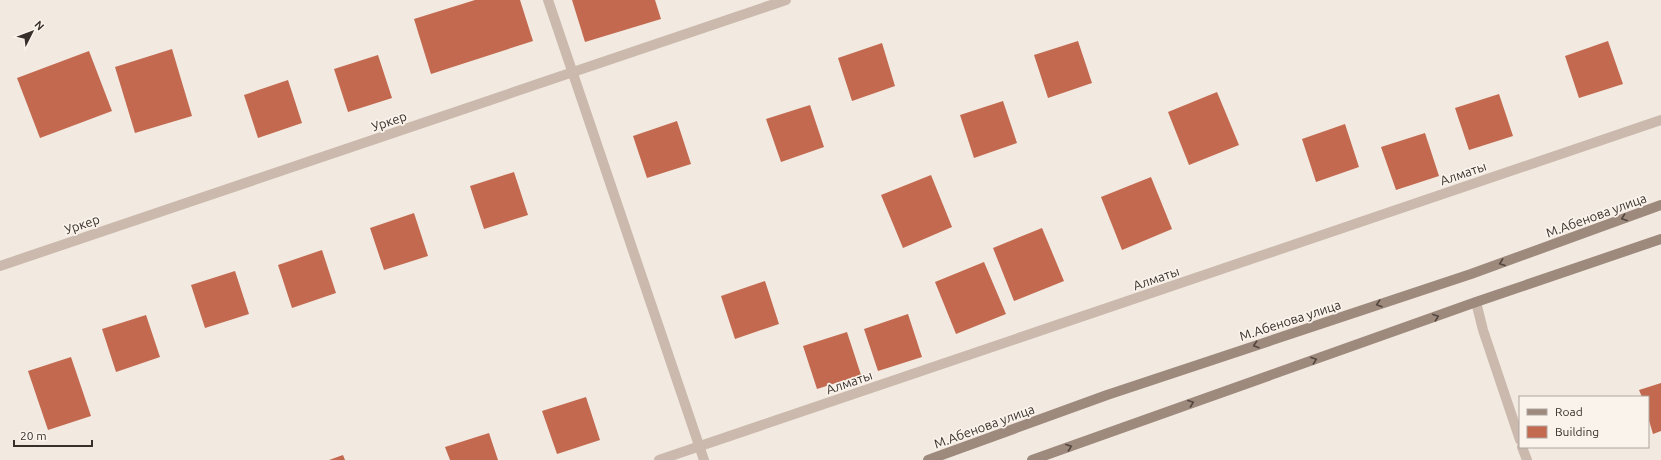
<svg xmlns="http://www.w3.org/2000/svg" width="1661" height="460" font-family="Ubuntu,sans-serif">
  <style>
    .building { fill: #c2694f }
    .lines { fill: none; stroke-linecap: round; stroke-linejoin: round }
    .minor { stroke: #cab9ac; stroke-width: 10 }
    .secondary { stroke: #9e897d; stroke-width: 10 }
    .oneway { stroke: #52463f }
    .labels { text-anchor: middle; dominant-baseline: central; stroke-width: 3.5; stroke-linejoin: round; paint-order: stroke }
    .street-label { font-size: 13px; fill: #392f2a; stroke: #faf3ec }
  </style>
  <rect width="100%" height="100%" fill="#f2e9e0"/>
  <!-- building -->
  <g class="building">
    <polygon points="475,0 520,0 533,41 431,74 414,19"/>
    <polygon points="572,0 655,0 661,19 585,42"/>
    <polygon points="1078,41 1092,83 1048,98 1034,55"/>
    <polygon points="1608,41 1623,84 1579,98 1565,56"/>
    <polygon points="882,43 895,86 852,101 838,58"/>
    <polygon points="172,49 192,116 135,133 115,67"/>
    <polygon points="89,51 112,111 40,138 17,78"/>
    <polygon points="378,55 392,98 348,112 334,69"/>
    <polygon points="288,80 302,123 258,138 244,95"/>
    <polygon points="1217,92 1239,145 1189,165 1168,112"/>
    <polygon points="1499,94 1513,136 1469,150 1455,108"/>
    <polygon points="1003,101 1017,143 974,158 960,115"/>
    <polygon points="810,105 824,147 781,162 766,119"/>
    <polygon points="677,121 691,164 647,178 633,136"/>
    <polygon points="1345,124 1359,167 1316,182 1302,139"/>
    <polygon points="1425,133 1439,176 1396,190 1381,147"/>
    <polygon points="514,172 528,215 484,229 470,186"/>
    <polygon points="931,175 952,227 903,248 881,195"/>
    <polygon points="1151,177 1172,229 1122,250 1101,197"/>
    <polygon points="414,213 428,256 384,270 370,228"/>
    <polygon points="1042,228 1064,281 1014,301 993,248"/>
    <polygon points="322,250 336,293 292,308 278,265"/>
    <polygon points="984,262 1006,314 956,334 935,282"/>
    <polygon points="235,271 249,314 205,328 191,285"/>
    <polygon points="765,281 779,324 735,339 721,296"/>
    <polygon points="908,314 922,357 878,371 864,329"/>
    <polygon points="146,315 160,357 116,372 102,329"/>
    <polygon points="847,332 861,375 817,389 803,346"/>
    <polygon points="71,357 91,416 48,430 28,371"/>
    <polygon points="1661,383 1661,431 1653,434 1648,417 1648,397 1642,397 1639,390"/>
    <polygon points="586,397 600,440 557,454 542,411"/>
    <polygon points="489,433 498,460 450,460 445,447"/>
    <polygon points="343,455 345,460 329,460"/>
  </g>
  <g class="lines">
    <!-- minor -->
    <g class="minor">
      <polyline points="548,0 704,460"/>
      <polyline points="0,266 786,0"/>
      <polyline points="1476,302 1483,330 1520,440"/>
      <polyline points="1522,447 1527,460"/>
      <polyline points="659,460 1661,120"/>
    </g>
    <!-- secondary -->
    <g class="secondary">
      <polyline points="928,460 1107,395 1471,274 1661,205"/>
      <polyline points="1032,460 1476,302 1661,239"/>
    </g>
  </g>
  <!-- one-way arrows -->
  <defs><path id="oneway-chevron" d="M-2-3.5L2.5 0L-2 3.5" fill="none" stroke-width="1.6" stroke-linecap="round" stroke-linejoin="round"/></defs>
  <g class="oneway">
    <use href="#oneway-chevron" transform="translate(1624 218) rotate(160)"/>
    <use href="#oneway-chevron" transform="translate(1502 263) rotate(160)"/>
    <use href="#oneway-chevron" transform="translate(1379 304) rotate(162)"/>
    <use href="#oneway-chevron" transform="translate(1436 317) rotate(-20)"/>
    <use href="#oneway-chevron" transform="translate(1256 345) rotate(162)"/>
    <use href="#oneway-chevron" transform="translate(1314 360) rotate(-20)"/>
    <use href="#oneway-chevron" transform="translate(1191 403) rotate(-20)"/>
    <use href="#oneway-chevron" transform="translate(1069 447) rotate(-20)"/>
  </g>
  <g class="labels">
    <!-- street labels -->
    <g class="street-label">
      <text transform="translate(389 121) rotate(-19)">Уркер</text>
      <text transform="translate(1463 173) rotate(-19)">Алматы</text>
      <text transform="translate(1596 215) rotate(-20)">М.Абенова улица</text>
      <text transform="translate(82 224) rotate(-19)">Уркер</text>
      <text transform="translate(1156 278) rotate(-19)">Алматы</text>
      <text transform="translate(1290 320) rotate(-18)">М.Абенова улица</text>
      <text transform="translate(849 382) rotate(-19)">Алматы</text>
      <text transform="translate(984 426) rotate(-20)">М.Абенова улица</text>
    </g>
  </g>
  <!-- legend -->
  <rect x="1519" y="396" width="130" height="52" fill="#faf3ec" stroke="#ada59e"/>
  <rect x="1527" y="409" width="20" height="6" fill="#9e897d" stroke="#ada59e"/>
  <text x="1555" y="416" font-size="12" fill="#392f2a">Road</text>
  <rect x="1527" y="426" width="20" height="12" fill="#c2694f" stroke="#ada59e"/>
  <text x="1555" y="436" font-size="12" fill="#392f2a">Building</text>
  <!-- north arrow -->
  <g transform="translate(32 32) rotate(48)" stroke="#faf3ec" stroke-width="3" paint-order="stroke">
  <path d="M0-3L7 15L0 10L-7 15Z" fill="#392f2a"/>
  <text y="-6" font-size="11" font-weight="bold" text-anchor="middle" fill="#392f2a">N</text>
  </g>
  <!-- scale -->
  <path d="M14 440v6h78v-6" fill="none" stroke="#392f2a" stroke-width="2"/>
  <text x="20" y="440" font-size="12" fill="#392f2a" stroke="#faf3ec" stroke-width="3" paint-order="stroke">20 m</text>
</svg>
